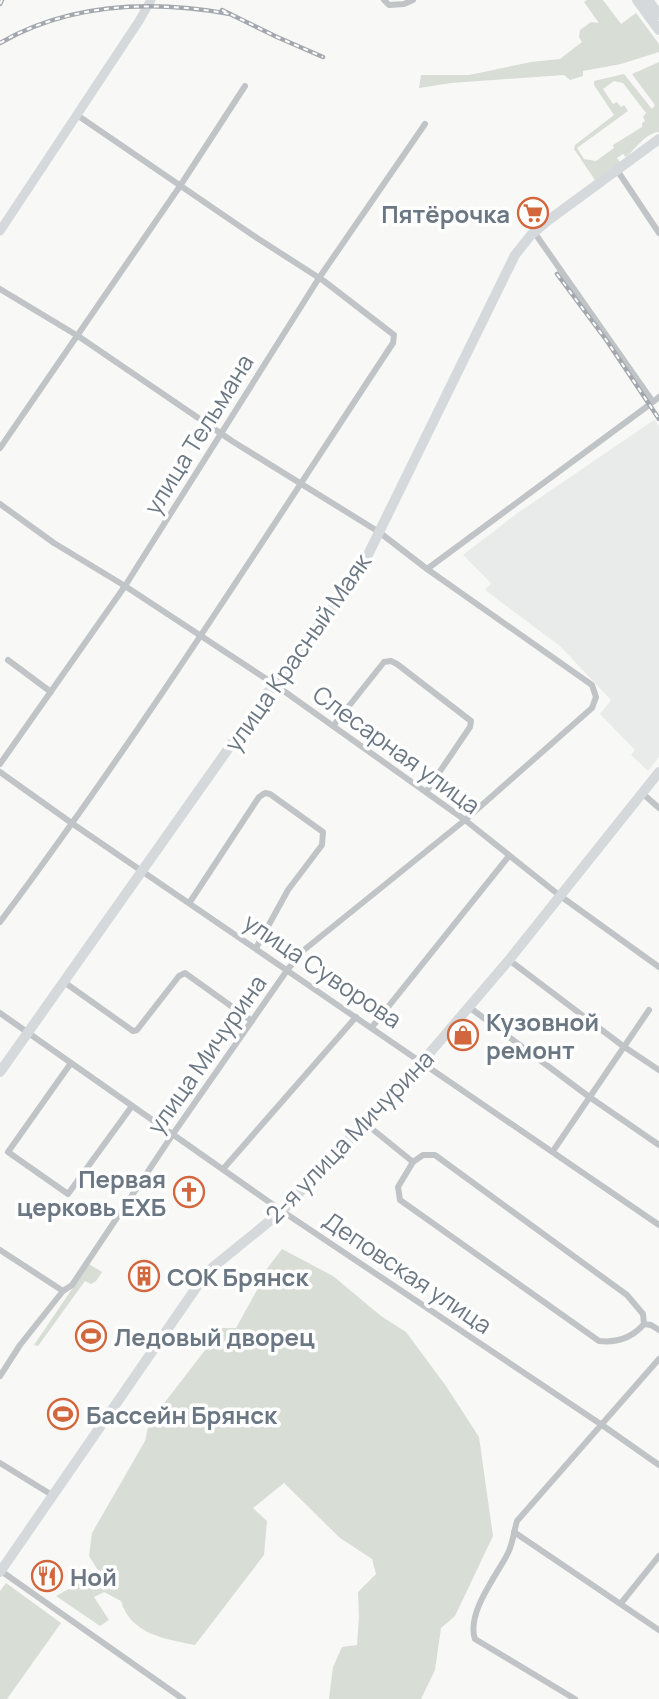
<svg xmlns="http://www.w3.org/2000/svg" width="659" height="1699" font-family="Manrope,sans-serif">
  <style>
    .built { fill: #e9eaea }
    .green { fill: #d8ddd6; fill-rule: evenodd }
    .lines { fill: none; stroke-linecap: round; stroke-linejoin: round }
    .street { stroke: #c0c4c7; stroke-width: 6 }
    .secondary { stroke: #d5d9dc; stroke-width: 9 }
    .primary { stroke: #d5d9dc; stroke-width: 10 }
    .rail-casing { stroke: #a2a8ad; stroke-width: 4.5 }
    .rail { stroke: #fff; stroke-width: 2; stroke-dasharray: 5; stroke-linecap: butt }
    .labels { text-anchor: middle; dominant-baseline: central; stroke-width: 7; stroke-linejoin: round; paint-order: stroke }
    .poi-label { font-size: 24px; font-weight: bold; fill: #6b7884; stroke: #fff; text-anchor: start }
    .street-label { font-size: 24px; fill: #6b7884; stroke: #fff }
  </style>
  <rect width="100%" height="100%" fill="#f8f8f6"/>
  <!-- built -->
  <polygon class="built" points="654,420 659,426 659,757 648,771 631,755 635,750 600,714 611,700 560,646 485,590 491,583 463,555 516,514"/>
  <!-- green -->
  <g class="green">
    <polygon points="587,0 603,0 621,24 636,13 659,44 659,52 621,64 583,71 583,76 570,80 564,75 451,83 419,88 421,75 469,75 531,62 560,59 582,42 579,37 580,30 591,22 599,23 584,2"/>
    <path d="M659 62V132C645 133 636 149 626 157L623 154 617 158 620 162 595 180 574 149 575 145 614 115 594 85V81L624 74 652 109 655 105 632 74ZM614 81 623 83 646 113 643 117 645 121 642 123V127L613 145 614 148 596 161 584 159 577 148 628 111 624 105 621 107 617 102 613 104 603 89Z"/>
    <path d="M282 1249 333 1276 381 1316 406 1332 446 1386 479 1437 493 1536 455 1616 441 1628 435 1670 421 1699H329L333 1667 342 1647 357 1645 359 1617 358 1592 376 1574 372 1559 340 1538 284 1483 253 1508 267 1521 264 1555 195 1645C165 1639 130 1634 121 1601L104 1592 94 1597 109 1620 100 1626 56 1596 80 1583 91 1586 106 1583 89 1556 92 1533 145 1441 149 1423 222 1328H236L257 1290 256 1283Z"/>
    <polygon points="89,1264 102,1272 96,1281 91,1284 85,1281 38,1346 34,1345"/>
    <polygon points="6,1583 61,1623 7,1699 0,1699 0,1591"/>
  </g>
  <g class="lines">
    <!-- street -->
    <g class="street">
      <polyline points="384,0 389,5 404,4 413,0"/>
      <polyline points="617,170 659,233"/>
      <polyline points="534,232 653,402 659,397"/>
      <polyline points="0,289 78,336 232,441 379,532 427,569 592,685 596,697 592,708 465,820 304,950 288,969 173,1134 72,1285 63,1291 0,1250"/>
      <polyline points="0,448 180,186 245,86"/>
      <polyline points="0,504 54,543 125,586 274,684 465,820 559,895 659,967"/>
      <polyline points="427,569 649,405"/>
      <polyline points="8,660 51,692"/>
      <polyline points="333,726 384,662 391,661 397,664 471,721 470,727 426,792"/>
      <polyline points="0,764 125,586 319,278 425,124"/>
      <polyline points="0,772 73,824 659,1225"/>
      <polyline points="642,793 659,808"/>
      <polyline points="190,902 259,797 265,793 270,794 323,832 322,845 288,890 256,948"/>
      <path d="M0 922C140 735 265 537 393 343L394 335 324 281 257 238 77 115"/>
      <polyline points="509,960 623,1046 659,1070"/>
      <polyline points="64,982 133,1031 137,1030 179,976 185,973 252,1021"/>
      <polyline points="469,1007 588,1096 659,1145"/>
      <polyline points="0,1013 282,1211 602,1425 659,1465"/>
      <polyline points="372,1027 509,856"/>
      <polyline points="71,1063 8,1152 68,1194 132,1106"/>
      <polyline points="366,1124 413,1162 423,1155 435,1155 627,1295 643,1314 644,1324 651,1325 659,1330"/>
      <polyline points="553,1151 649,1010"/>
      <path d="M413 1162 398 1187 400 1200 599 1341C617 1343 632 1338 644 1324"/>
      <polyline points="224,1168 356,1017"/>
      <polyline points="0,1376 20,1345 63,1291"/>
      <polyline points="0,1463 52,1495"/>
      <polyline points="514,1532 659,1630"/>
      <polyline points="1,1571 183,1699"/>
      <polyline points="622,1602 659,1556"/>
      <path d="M575 1699 475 1639C466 1613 497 1575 508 1553 513 1543 514 1531 517 1521L659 1359"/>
    </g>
    <!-- secondary -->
    <polyline class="secondary" points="0,231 139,21 151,0"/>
    <!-- primary -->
    <g class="primary">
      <polyline points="637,0 659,30"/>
      <polyline points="648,0 659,15"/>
      <polyline points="0,1072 274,684 360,571 515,255 531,235 546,222 659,139"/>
      <polyline points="0,1572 207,1272 282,1211 422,1062 509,960 659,772"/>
    </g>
    <!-- rail casing -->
    <g class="rail-casing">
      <g id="rail">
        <polyline points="0,4 2,0"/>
        <polyline points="222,10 277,37 323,57"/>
        <path d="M0 43C70 3 152 0 230 14"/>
        <polyline points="557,274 607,341 659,419"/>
      </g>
    </g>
    <!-- rail -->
    <use href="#rail" class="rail"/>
  </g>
  <!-- icons -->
  <defs>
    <g id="supermarket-ring" transform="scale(1.575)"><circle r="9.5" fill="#fff" stroke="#d2663d" stroke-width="1.5"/><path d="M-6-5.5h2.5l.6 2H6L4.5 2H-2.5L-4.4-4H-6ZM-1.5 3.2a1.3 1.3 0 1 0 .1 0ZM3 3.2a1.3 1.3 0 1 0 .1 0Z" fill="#d2663d"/></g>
    <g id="shop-ring" transform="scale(1.575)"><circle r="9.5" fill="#fff" stroke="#d2663d" stroke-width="1.5"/><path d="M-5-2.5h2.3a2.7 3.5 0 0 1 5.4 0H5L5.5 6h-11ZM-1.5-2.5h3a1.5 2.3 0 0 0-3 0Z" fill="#d2663d"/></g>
    <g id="church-ring" transform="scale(1.575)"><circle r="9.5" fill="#fff" stroke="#d2663d" stroke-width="1.5"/><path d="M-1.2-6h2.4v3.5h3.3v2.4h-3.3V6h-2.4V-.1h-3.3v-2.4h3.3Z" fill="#d2663d"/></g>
    <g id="building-ring" transform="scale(1.575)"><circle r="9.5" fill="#fff" stroke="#d2663d" stroke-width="1.5"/><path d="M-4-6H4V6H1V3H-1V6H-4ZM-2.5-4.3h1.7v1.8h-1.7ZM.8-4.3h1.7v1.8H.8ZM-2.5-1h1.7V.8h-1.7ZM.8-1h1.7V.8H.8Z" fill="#d2663d"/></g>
    <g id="stadium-ring" transform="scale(1.575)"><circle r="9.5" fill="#fff" stroke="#d2663d" stroke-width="1.5"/><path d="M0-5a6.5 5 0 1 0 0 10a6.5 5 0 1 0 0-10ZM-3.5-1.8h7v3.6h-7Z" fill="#d2663d"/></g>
    <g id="restaurant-ring" transform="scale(1.575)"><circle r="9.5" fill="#fff" stroke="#d2663d" stroke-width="1.5"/><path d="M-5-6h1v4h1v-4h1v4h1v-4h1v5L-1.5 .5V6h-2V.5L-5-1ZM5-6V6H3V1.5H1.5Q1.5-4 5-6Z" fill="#d2663d"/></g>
  </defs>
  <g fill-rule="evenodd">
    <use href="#supermarket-ring" x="533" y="213"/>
    <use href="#shop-ring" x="463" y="1035"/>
    <use href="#church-ring" x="189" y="1192"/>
    <use href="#building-ring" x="144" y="1276"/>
    <use href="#stadium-ring" x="91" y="1336"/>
    <use href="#stadium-ring" x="63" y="1414"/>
    <use href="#restaurant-ring" x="47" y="1576"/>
  </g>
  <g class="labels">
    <!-- poi labels -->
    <g class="poi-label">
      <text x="510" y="213" text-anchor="end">Пятёрочка</text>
      <text x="486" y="1021">Кузовной<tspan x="486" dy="28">ремонт</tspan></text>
      <text x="166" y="1178" text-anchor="end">Первая<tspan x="166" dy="28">церковь ЕХБ</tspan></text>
      <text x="167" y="1276">СОК Брянск</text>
      <text x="114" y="1336">Ледовый дворец</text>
      <text x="86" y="1414">Бассейн Брянск</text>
      <text x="70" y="1576">Ной</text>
    </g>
    <!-- street labels -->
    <g class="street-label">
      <text transform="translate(198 434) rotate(-58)">улица Тельмана</text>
      <text transform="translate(297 652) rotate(-55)">улица Красный Маяк</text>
      <text transform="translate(397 749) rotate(36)">Слесарная улица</text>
      <text transform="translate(323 970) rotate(34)">улица Суворова</text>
      <text transform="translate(206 1054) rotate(-55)">улица Мичурина</text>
      <text transform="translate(349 1136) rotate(-46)">2-я улица Мичурина</text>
      <text transform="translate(408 1272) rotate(34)">Деповская улица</text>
    </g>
  </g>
</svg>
